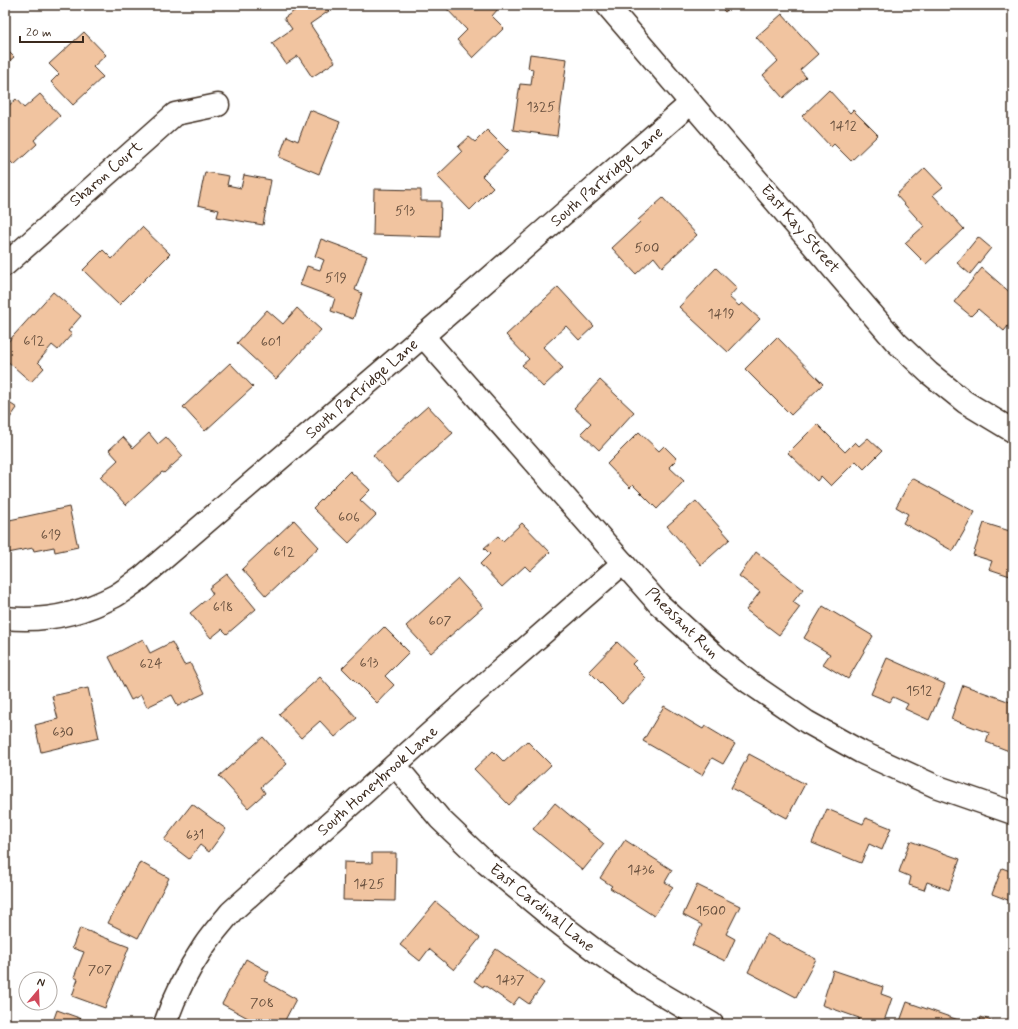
<svg xmlns="http://www.w3.org/2000/svg" width="1018" height="1029" font-family="Mynerve,sans-serif">
  <style>
    .building { fill: #f1c4a0; stroke: #3b2a1e }
    .lines { fill: none; stroke-linecap: round; stroke-linejoin: round }
    .street-casing { stroke: #3b2a1e; stroke-width: 25 }
    .street { stroke: #fff; stroke-width: 22 }
    .labels { text-anchor: middle; dominant-baseline: central; stroke-width: 3; stroke-linejoin: round; paint-order: stroke }
    .number-label { font-size: 14px; fill: #68503e }
    .street-label { font-size: 16px; fill: #3b2a1e; stroke: #fff }
  </style>
  <rect width="100%" height="100%" fill="#fff"/>
  <filter id="ink" filterUnits="userSpaceOnUse"><feTurbulence type="fractalNoise" baseFrequency=".025" numOctaves="2"/><feDisplacementMap in="SourceGraphic" scale="8" xChannelSelector="R" yChannelSelector="G"/><feConvolveMatrix kernelMatrix="1 2 1 2 8 2 1 2 1" color-interpolation-filters="sRGB"/></filter>
  <g filter="url(#ink)">
    <!-- building -->
    <g class="building">
      <polygon points="303,5 324,5 329,11 310,24 335,62 312,77 298,56 286,64 272,43 292,29 284,18"/>
      <polygon points="443,5 494,5 498,9 492,16 504,28 473,58 457,40 467,30"/>
      <polygon points="718,5 733,5 725,12"/>
      <polygon points="782,14 818,54 800,70 806,77 783,98 763,75 778,61 756,37"/>
      <polygon points="84,32 106,55 93,67 103,77 73,105 51,82 59,74 49,64"/>
      <polygon points="5,48 14,57 5,65"/>
      <polygon points="530,54 567,59 557,136 513,130 520,84 531,85 533,69 528,68"/>
      <polygon points="829,90 850,113 853,110 878,135 851,161 834,144 831,147 802,116"/>
      <polygon points="40,94 60,116 34,140 37,144 14,165 5,156 5,109 16,99 24,108"/>
      <polygon points="310,110 340,122 319,174 279,157 287,136 298,141"/>
      <polygon points="487,130 508,151 482,176 493,187 470,210 437,176 462,152 458,147 469,137 475,142"/>
      <polygon points="925,168 943,187 933,195 964,229 926,264 905,243 924,226 896,195"/>
      <polygon points="205,172 229,176 227,185 241,188 244,175 271,180 263,225 217,217 219,210 198,205"/>
      <polygon points="374,189 421,190 421,201 441,201 440,237 373,235"/>
      <polygon points="663,198 697,235 662,267 654,257 636,274 612,248 640,222 638,220"/>
      <polygon points="142,227 170,254 119,305 83,270 103,250 112,259"/>
      <polygon points="978,237 991,248 970,274 957,263"/>
      <polygon points="321,239 367,256 355,290 362,293 353,319 331,311 335,298 300,285 307,266 320,270 324,260 315,256"/>
      <polygon points="716,268 737,288 729,297 739,306 742,303 760,319 728,352 679,307"/>
      <polygon points="982,268 1013,295 1013,320 1004,331 978,309 971,316 954,302"/>
      <polygon points="558,287 594,326 579,340 566,326 543,347 563,368 543,387 522,365 529,359 506,335"/>
      <polygon points="53,292 81,316 68,331 72,334 58,350 52,345 38,362 44,368 31,382 5,359 5,345"/>
      <polygon points="297,308 321,330 276,379 237,343 267,310 283,324"/>
      <polygon points="777,337 823,384 791,415 745,369"/>
      <polygon points="230,363 253,387 205,431 183,407"/>
      <polygon points="600,380 634,412 599,450 581,433 591,423 574,408"/>
      <polygon points="5,400 17,408 5,425"/>
      <polygon points="428,406 453,433 398,482 373,455"/>
      <polygon points="817,424 845,452 855,442 859,446 868,438 882,451 864,469 856,461 831,486 821,476 817,481 788,453"/>
      <polygon points="639,432 659,451 664,446 677,459 669,467 684,481 657,509 633,485 630,488 607,464"/>
      <polygon points="149,433 158,444 166,437 183,456 164,473 162,472 126,505 100,477 118,460 109,450 123,437 133,448"/>
      <polygon points="350,471 370,490 360,500 376,515 349,543 313,508"/>
      <polygon points="912,478 975,512 953,551 903,523 908,514 896,507"/>
      <polygon points="696,501 730,539 701,565 667,526"/>
      <polygon points="69,507 78,547 55,552 54,547 34,551 33,548 8,553 5,541 5,521"/>
      <polygon points="294,520 319,547 266,596 242,569"/>
      <polygon points="522,523 550,552 530,571 525,566 502,587 480,564 490,554 484,548 498,536 503,541"/>
      <polygon points="984,523 1013,532 1013,577 989,569 992,561 973,555"/>
      <polygon points="756,552 803,589 793,602 800,607 779,635 746,610 760,592 739,576"/>
      <polygon points="227,574 256,609 227,634 222,629 211,638 190,613 213,594 209,588"/>
      <polygon points="458,579 483,607 431,653 406,626"/>
      <polygon points="823,606 873,636 848,679 823,664 830,654 804,638"/>
      <polygon points="384,627 409,652 385,676 394,685 377,703 342,668"/>
      <polygon points="143,639 150,653 172,642 184,665 190,663 205,693 178,706 172,695 147,707 141,695 131,700 109,657"/>
      <polygon points="617,642 636,660 632,664 646,678 622,704 589,671"/>
      <polygon points="887,658 945,684 929,720 905,709 908,704 893,697 890,702 871,694"/>
      <polygon points="320,677 357,718 335,737 320,721 301,738 279,714"/>
      <polygon points="963,685 1013,703 1013,739 1009,751 986,742 989,733 951,719"/>
      <polygon points="88,688 99,738 41,752 35,725 58,719 52,696"/>
      <polygon points="664,706 703,729 705,726 735,744 723,764 712,758 702,775 643,741"/>
      <polygon points="263,737 287,764 261,787 265,793 248,808 219,776"/>
      <polygon points="527,741 551,765 509,805 474,769 493,751 504,762"/>
      <polygon points="749,754 805,784 787,818 731,788"/>
      <polygon points="555,803 604,844 583,870 533,829"/>
      <polygon points="192,804 226,829 209,852 200,845 189,859 164,840"/>
      <polygon points="827,809 863,824 866,818 891,828 882,850 869,844 861,863 812,843"/>
      <polygon points="625,840 672,870 665,882 673,887 654,916 610,888 612,886 600,878"/>
      <polygon points="910,841 960,859 949,890 927,882 924,890 909,885 911,877 899,872"/>
      <polygon points="372,853 396,853 395,901 343,900 344,862 372,863"/>
      <polygon points="140,862 169,878 138,938 108,923"/>
      <polygon points="1002,868 1013,872 1013,902 992,894"/>
      <polygon points="697,885 740,906 726,934 735,939 725,961 692,945 702,925 683,915"/>
      <polygon points="436,902 480,938 454,970 429,949 420,961 400,945"/>
      <polygon points="80,928 129,947 105,1008 72,996 78,979 74,977 84,952 72,948"/>
      <polygon points="767,934 816,959 796,997 748,972"/>
      <polygon points="496,949 544,983 529,1004 519,997 513,1005 484,985 483,987 474,981"/>
      <polygon points="246,959 269,972 264,981 296,999 283,1024 259,1024 222,1004"/>
      <polygon points="833,970 883,987 881,994 892,998 883,1024 857,1024 859,1018 822,1005"/>
      <polygon points="907,1002 967,1023 966,1024 899,1024"/>
      <polygon points="57,1010 96,1024 52,1024"/>
      <polygon points="981,1017 999,1024 979,1024"/>
    </g>
    <g class="lines">
      <!-- street casing -->
      <g class="street-casing">
        <g id="street">
          <polyline points="607,5 896,342 929,373 965,402 1013,431"/>
          <polyline points="5,265 175,114 218,105"/>
          <polyline points="423,336 659,604 719,659 750,683 807,722 861,752 935,786 1013,813"/>
          <path d="M5 618C43 622 81 614 115 596 124 591 132 584 141 578L423 336 691 103"/>
          <polyline points="395,765 440,819 486,863 555,920 597,952 643,983 712,1024"/>
          <path d="M165 1024C174 997 188 970 204 946 212 934 222 923 231 912L494 676 623 563"/>
        </g>
      </g>
      <!-- street -->
      <use href="#street" class="street"/>
    </g>
  </g>
  <g class="labels">
    <!-- number labels -->
    <g class="number-label">
      <text x="541" y="107">1325</text>
      <text x="843" y="126">1412</text>
      <text x="405" y="211">513</text>
      <text x="647" y="248">500</text>
      <text x="336" y="278">519</text>
      <text x="721" y="314">1419</text>
      <text x="34" y="341">612</text>
      <text x="271" y="342">601</text>
      <text x="349" y="517">606</text>
      <text x="51" y="535">619</text>
      <text x="284" y="552">612</text>
      <text x="223" y="607">618</text>
      <text x="440" y="621">607</text>
      <text x="369" y="663">613</text>
      <text x="151" y="664">624</text>
      <text x="919" y="691">1512</text>
      <text x="63" y="732">630</text>
      <text x="195" y="835">631</text>
      <text x="641" y="870">1436</text>
      <text x="369" y="884">1425</text>
      <text x="711" y="911">1500</text>
      <text x="100" y="970">707</text>
      <text x="510" y="980">1437</text>
      <text x="262" y="1003">708</text>
    </g>
    <!-- street labels -->
    <g class="street-label">
      <text transform="translate(106 174) rotate(-41)">Sharon Court</text>
      <text transform="translate(607 177) rotate(-41)">South Partridge Lane</text>
      <text transform="translate(800 229) rotate(49)">East Kay Street</text>
      <text transform="translate(362 389) rotate(-41)">South Partridge Lane</text>
      <text transform="translate(682 623) rotate(44)">Pheasant Run</text>
      <text transform="translate(378 781) rotate(-42)">South Honeybrook Lane</text>
      <text transform="translate(542 908) rotate(39)">East Cardinal Lane</text>
    </g>
  </g>
  <!-- margin -->
  <rect width="1018" height="1029" fill="none" stroke="#fff" stroke-width="20"/>
  <rect x="10" y="10" width="998" height="1009" fill="none" stroke="#3b2a1e" stroke-width="1.5" filter="url(#ink)"/>
  <!-- north arrow -->
  <g transform="translate(38 991) rotate(19)"><circle r="19" fill="#ffffff" stroke="#b1aaa5"/>
  <path d="M0-3L7 15L0 10L-7 15Z" fill="#d1495b"/>
  <text y="-6" font-size="11" font-weight="bold" text-anchor="middle" fill="#3b2a1e">N</text>
  </g>
  <!-- scale -->
  <path d="M20 36v6h63v-6" fill="none" stroke="#3b2a1e" stroke-width="2"/>
  <text x="26" y="36" font-size="12" fill="#3b2a1e" stroke="#ffffff" stroke-width="3" paint-order="stroke">20 m</text>
</svg>
